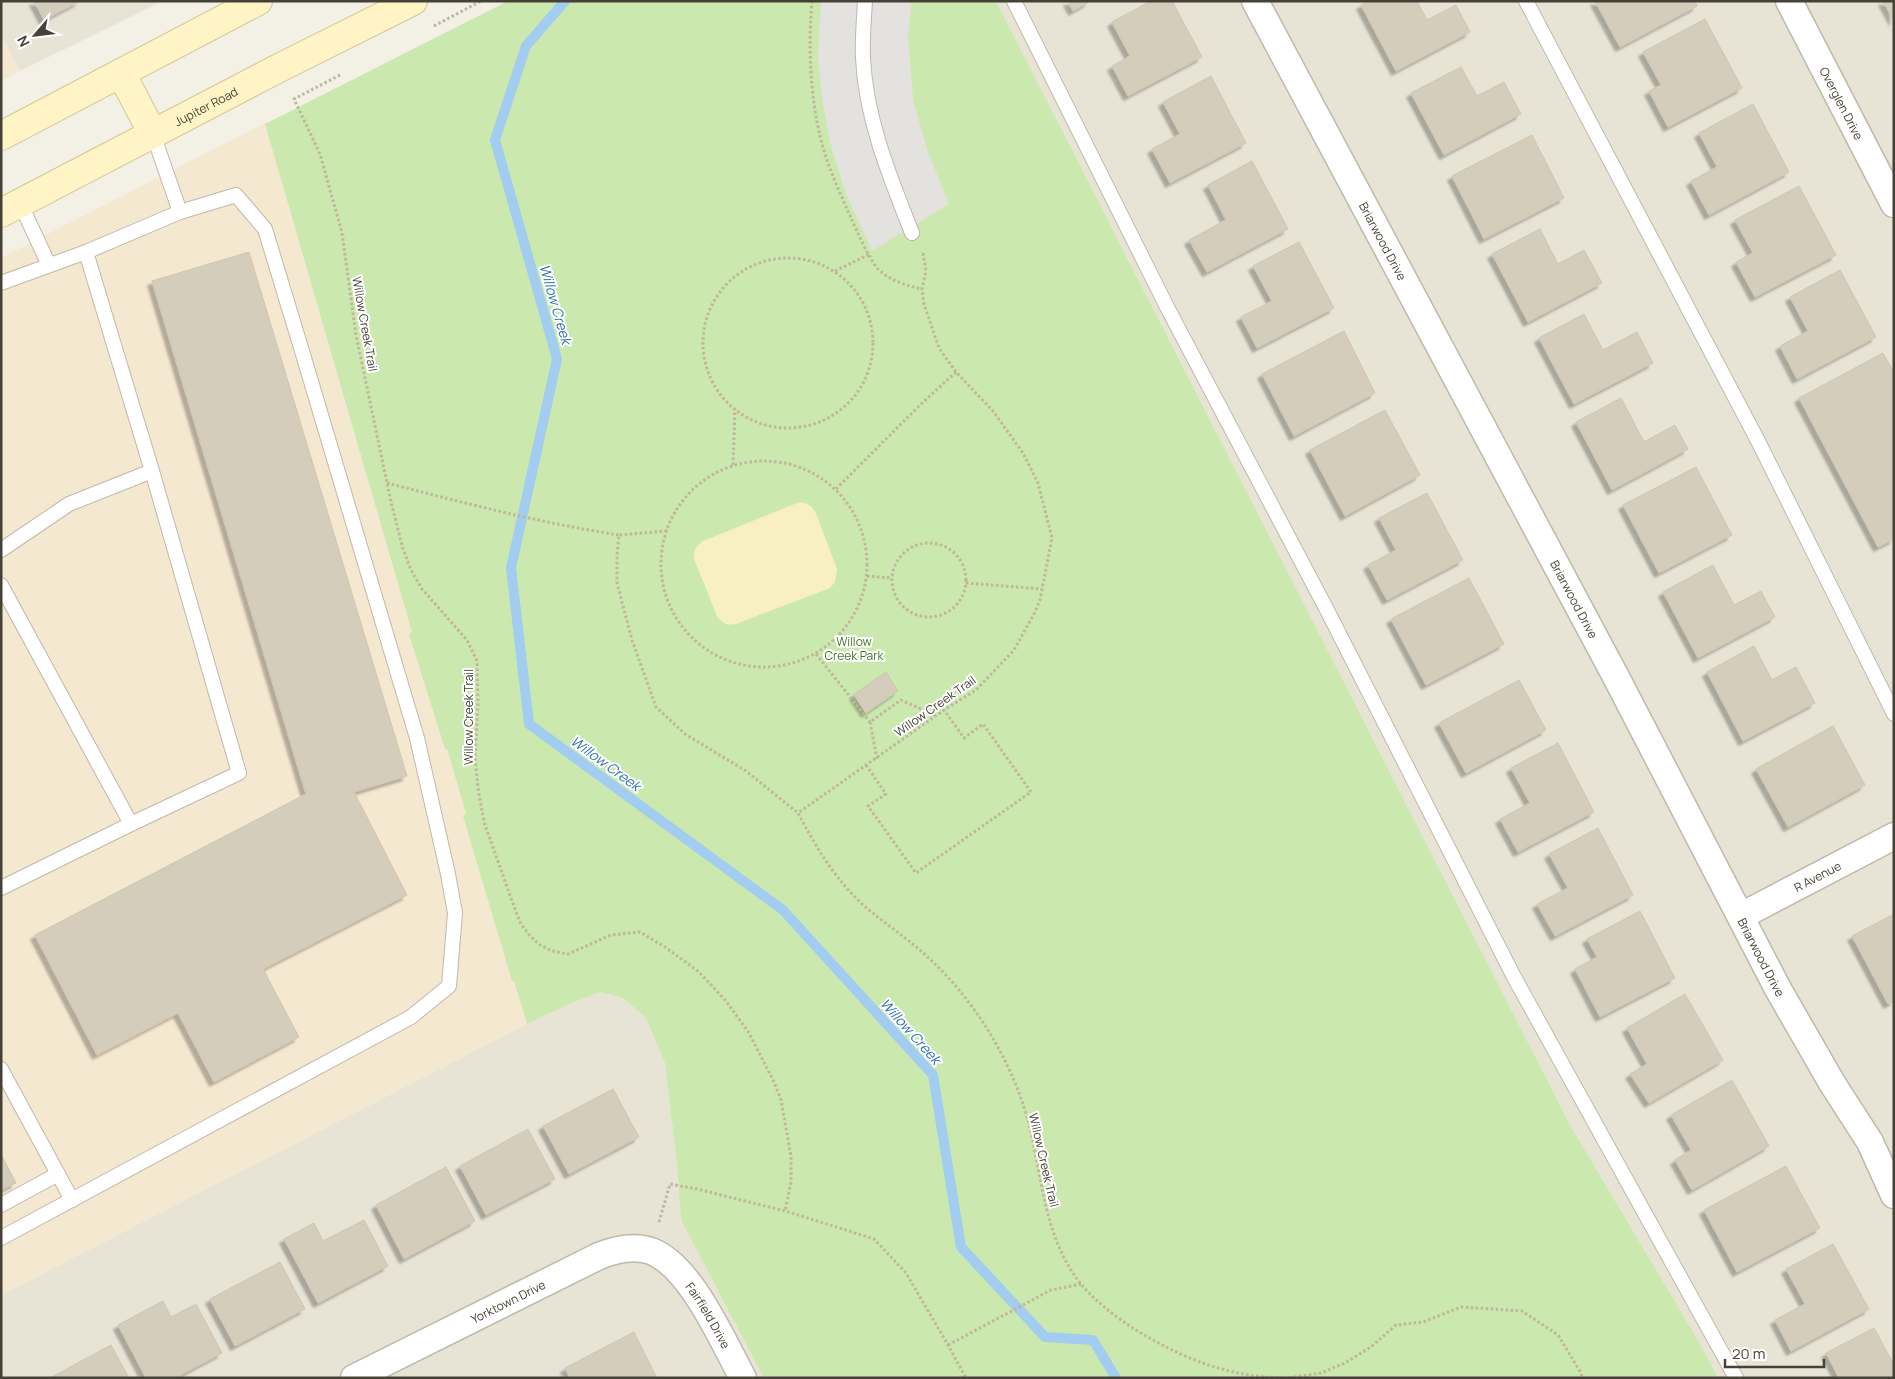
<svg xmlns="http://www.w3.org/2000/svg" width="1895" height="1379" font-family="Manrope,sans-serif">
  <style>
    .residential { fill: #e7e3d5 }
    .commercial { fill: #f5e8d1 }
    .green { fill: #cbe8af }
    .sand { fill: #f8f0c2 }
    .parking { fill: #e4e2df }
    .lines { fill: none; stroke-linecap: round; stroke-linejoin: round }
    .stream { stroke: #a2ccf0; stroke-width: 10 }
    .building { fill: #d5cdbc; stroke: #d0c5af; filter: url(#shadow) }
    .service-casing { stroke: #bfb9a9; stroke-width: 16 }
    .minor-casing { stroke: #bfb9a9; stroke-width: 29 }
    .secondary-casing { stroke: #d4c796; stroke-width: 30 }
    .path { stroke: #c1b59a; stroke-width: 3; stroke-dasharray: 2.5 2.5; stroke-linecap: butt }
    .service { stroke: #fff; stroke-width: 14 }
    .minor { stroke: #fff; stroke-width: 26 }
    .secondary { stroke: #fff4c5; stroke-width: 28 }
    .labels { text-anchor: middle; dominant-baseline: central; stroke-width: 4; stroke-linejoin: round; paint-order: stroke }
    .street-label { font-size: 12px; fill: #464136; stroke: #fff }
    .park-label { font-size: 12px; fill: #427828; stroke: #fff }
    .water-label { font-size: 14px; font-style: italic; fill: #2e73b3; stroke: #fff }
  </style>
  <defs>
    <filter id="shadow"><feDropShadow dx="-4.5" dy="4.5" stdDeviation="1" flood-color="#0004"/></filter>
  </defs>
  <rect width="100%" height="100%" fill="#f3f0e6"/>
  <!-- residential -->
  <g class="residential">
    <polygon points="1,1 163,1 20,71 1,34"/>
    <polygon points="996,1 1894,1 1894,1378 1718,1378 1702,1347 1570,1125"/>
    <polygon points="601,992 623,998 646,1018 665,1063 677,1165 681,1220 764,1378 1,1378 1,1295 527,1024 574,1002"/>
  </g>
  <!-- commercial -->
  <g class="commercial">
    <polygon points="1,34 20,71 1,81"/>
    <polygon points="265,123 527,1024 1,1295 1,258"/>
  </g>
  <!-- green -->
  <polygon class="green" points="508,1 996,1 1570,1125 1702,1347 1718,1378 764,1378 681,1220 677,1165 665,1063 646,1018 623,998 601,992 574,1002 527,1024 514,981 512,981 463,816 466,814 447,749 445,749 409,634 412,632 265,124"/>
  <!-- sand -->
  <path class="sand" d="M797 503C806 502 810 504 815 511L837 569 835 582 830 588 736 624C727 626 723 624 717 616L694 559C693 551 696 546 703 541Z"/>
  <!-- parking -->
  <polygon class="parking" points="821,1 912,1 908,36 913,100 928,152 949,204 872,251 846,194 830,143 822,98 818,57"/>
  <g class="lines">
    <!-- stream -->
    <polyline class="stream" points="565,1 526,46 495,140 557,359 511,568 529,724 783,910 933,1075 961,1247 1045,1337 1093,1340 1116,1378"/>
  </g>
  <!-- building -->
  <g class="building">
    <polygon points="34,1 80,1 44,20"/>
    <polygon points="1068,1 1090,1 1073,11"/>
    <polygon points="1151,1 1172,1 1202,57 1128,96 1112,66 1130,56 1112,22"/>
    <polygon points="1369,1 1417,1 1427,20 1456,5 1470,32 1396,71 1361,5"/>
    <polygon points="1595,1 1695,1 1697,6 1620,47"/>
    <polygon points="1883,1 1894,1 1894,21"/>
    <polygon points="1705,19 1742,88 1668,127 1649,91 1661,85 1643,52"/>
    <polygon points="1461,67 1477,96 1504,82 1521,114 1444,155 1411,93"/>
    <polygon points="1211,76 1246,143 1170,183 1152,149 1180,134 1163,102"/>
    <polygon points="1753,104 1789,172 1709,215 1691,181 1717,167 1699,133"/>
    <polygon points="1532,135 1564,198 1484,239 1452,176"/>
    <polygon points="1252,161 1288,229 1207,272 1189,240 1226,220 1208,185"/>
    <polygon points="1799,186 1836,255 1755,297 1736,262 1753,253 1735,220"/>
    <polygon points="1540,229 1558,264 1584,250 1602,283 1528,322 1492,254"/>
    <polygon points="1299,242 1334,308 1257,348 1241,317 1272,301 1253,266"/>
    <polygon points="249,252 407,776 354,792 407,895 263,969 299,1037 214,1082 178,1013 97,1055 35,935 306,794 152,281"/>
    <polygon points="1840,270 1876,337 1797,379 1780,346 1808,331 1790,297"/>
    <polygon points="1584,314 1603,350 1637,332 1653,363 1574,404 1539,338"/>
    <polygon points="1344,331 1375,393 1294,436 1262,374"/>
    <polygon points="1883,353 1894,373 1894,539 1878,547 1799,398"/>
    <polygon points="1621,398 1644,442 1675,425 1688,449 1612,490 1576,422"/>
    <polygon points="1385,410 1420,475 1345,516 1310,450"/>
    <polygon points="1696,467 1732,535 1659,573 1623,505"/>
    <polygon points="1427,493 1463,560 1387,600 1368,565 1396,550 1379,518"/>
    <polygon points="1713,565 1734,605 1761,591 1775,617 1698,658 1663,592"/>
    <polygon points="1469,578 1504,644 1426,685 1391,619"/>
    <polygon points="1754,646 1772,680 1796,667 1815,703 1743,741 1707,672"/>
    <polygon points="886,672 898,691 866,713 854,695"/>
    <polygon points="1519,680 1546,730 1466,773 1439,723"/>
    <polygon points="1833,726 1865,785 1788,827 1756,769"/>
    <polygon points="1558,743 1594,812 1518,852 1500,819 1530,803 1511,768"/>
    <polygon points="1598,828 1633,895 1555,936 1537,904 1568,888 1549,854"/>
    <polygon points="1640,911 1675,978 1600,1017 1575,969 1597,957 1587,939"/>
    <polygon points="1894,914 1894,1001 1888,1004 1852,936"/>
    <polygon points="1685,994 1723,1060 1649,1103 1630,1074 1647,1064 1627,1028"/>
    <polygon points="1732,1080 1769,1146 1692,1190 1675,1160 1691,1150 1671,1115"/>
    <polygon points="613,1089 639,1137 569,1174 543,1126"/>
    <polygon points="528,1129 555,1179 486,1215 460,1166"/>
    <polygon points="1,1154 16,1183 1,1190"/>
    <polygon points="1786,1166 1820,1228 1737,1272 1704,1210"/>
    <polygon points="446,1167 475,1221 404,1259 376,1205"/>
    <polygon points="364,1220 388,1266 318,1303 284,1239 314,1223 323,1241"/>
    <polygon points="1833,1244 1869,1309 1791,1351 1775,1320 1805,1304 1786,1269"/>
    <polygon points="280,1262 305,1309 235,1346 210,1299"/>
    <polygon points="163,1301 171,1317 196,1304 222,1353 175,1378 146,1378 118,1325"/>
    <polygon points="1874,1328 1894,1365 1894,1378 1839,1378 1826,1353"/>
    <polygon points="634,1332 657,1378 570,1378 565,1368"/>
    <polygon points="111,1345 129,1378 50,1378"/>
  </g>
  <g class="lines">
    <!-- service casing -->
    <g class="service-casing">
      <g id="service">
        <path d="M865 1C864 20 862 40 863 58 866 120 890 177 912 233"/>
        <polyline points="1014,1 1167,307 1327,610 1514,977 1736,1378"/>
        <polyline points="1526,1 1758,441 1894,714"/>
        <polyline points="20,203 49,265"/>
        <polyline points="1,283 86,252 180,212 153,134"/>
        <polyline points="1,550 69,504 152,471"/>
        <polyline points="1,585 131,824"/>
        <polyline points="1,888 131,824 239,773 152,471 86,252"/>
        <polyline points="1,1069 72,1200"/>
        <polyline points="1,1205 58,1174"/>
        <polyline points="1,1238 411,1017 449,986 455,913 448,874 417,738 302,351 265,229 236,195 180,212"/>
      </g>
    </g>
    <!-- minor casing -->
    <g class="minor-casing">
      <g id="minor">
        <path id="s1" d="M1255 1 1616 677 1778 989 1832 1083 1870 1142 1894 1195"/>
        <path id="s2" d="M1789 1 1894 204"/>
        <path id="s3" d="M1741 916 1894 836"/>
        <path id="s4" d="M354 1378 599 1256C616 1249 633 1245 651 1251 691 1266 723 1342 743 1378"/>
      </g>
    </g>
    <!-- secondary casing -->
    <g class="secondary-casing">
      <g id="secondary">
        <polyline points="121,73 153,134"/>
        <polyline points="1,136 258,1"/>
        <path id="s5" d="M1 213 279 68 413 1"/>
      </g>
    </g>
    <!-- path -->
    <g class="path">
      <path d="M812 1C808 48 810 98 822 144 829 170 841 195 851 218 857 231 869 259 878 269 889 280 907 286 922 289"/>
      <polyline points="434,26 481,1"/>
      <polyline points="340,75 294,99 320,154 342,233 356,335 391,502 403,549 411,570 422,589 467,640 477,661 478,704 475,757 478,788 484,822 516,912 521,924 530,936 540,945 552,951 568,954 611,935 640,932 665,947 699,972 726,1001 749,1033 774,1082 781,1100 791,1156 791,1182 785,1211"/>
      <path d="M923 253 926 271 922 289 924 304 939 348 956 372 993 411 1023 453 1038 483 1052 538 1040 600 1034 614 1014 650 976 690 944 710 798 813C814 843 830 871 854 896 872 915 895 929 915 946 943 969 967 997 986 1027 1007 1060 1024 1099 1032 1137 1043 1188 1047 1242 1081 1284 1098 1305 1129 1327 1153 1340 1196 1364 1236 1377 1286 1378"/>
      <circle cx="788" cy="343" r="85"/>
      <polyline points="835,271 870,254"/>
      <circle cx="764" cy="564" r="103"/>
      <polyline points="733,465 735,409"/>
      <path d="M387 483C464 503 541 523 619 535"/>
      <polyline points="836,489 920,405 956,372"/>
      <polyline points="667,531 619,535 617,556 617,583 632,640 656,707 685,734 746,771 798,813"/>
      <circle cx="929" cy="580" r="37"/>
      <polyline points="867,576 892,578"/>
      <polyline points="966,583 1042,589"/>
      <polyline points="816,654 870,722"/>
      <polyline points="877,759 870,722 901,700 937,716"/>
      <polyline points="866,765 886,794 868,806 916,873 1031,792 983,724 964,738 944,710"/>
      <polyline points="659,1222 670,1184 697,1189 785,1211 874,1239 906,1273 948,1345 966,1378"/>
      <polyline points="948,1345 1051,1290 1081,1284"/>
      <polyline points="1289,1378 1321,1373 1345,1363 1371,1347 1396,1325 1423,1322 1461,1307 1522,1311 1558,1335 1581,1373 1582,1378"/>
    </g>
    <!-- service -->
    <use href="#service" class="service"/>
    <!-- minor -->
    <use href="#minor" class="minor"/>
    <!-- secondary -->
    <use href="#secondary" class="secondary"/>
  </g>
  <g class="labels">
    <!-- street labels -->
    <g class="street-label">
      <text stroke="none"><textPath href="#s2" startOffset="115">Overglen Drive</textPath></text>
      <text stroke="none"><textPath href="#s5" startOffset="231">Jupiter Road</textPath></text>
      <text stroke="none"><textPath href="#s1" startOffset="272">Briarwood Drive</textPath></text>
      <text transform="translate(365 324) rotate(80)">Willow Creek Trail</text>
      <text stroke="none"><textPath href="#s1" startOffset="678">Briarwood Drive</textPath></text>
      <text transform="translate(935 706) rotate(-35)">Willow Creek Trail</text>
      <text transform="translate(468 717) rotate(-90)">Willow Creek Trail</text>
      <text stroke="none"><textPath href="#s3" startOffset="86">R Avenue</textPath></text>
      <text stroke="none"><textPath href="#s1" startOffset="1082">Briarwood Drive</textPath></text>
      <text transform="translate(1044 1160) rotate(77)">Willow Creek Trail</text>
      <text stroke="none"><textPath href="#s4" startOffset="172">Yorktown Drive</textPath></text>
      <text stroke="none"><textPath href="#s4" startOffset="415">Fairfield Drive</textPath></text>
    </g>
    <!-- park labels -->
    <g class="park-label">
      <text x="854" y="641">Willow<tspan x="854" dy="14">Creek Park</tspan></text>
    </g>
    <!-- water labels -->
    <g class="water-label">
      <text transform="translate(556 304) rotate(74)">Willow Creek</text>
      <text transform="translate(606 763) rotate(36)">Willow Creek</text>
      <text transform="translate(911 1031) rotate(48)">Willow Creek</text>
    </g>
  </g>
  <!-- border -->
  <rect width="1895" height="1379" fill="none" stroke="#464136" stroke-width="5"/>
  <!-- north arrow -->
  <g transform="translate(35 35) rotate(242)" stroke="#ffffff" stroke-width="4" paint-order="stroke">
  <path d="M0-4L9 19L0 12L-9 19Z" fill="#464136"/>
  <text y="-8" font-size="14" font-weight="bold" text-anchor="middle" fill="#464136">N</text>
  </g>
  <!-- scale -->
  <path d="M1725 1359v8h99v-8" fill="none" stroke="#464136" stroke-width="2.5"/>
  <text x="1732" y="1359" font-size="15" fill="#464136" stroke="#ffffff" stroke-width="4" paint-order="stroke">20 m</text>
</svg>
